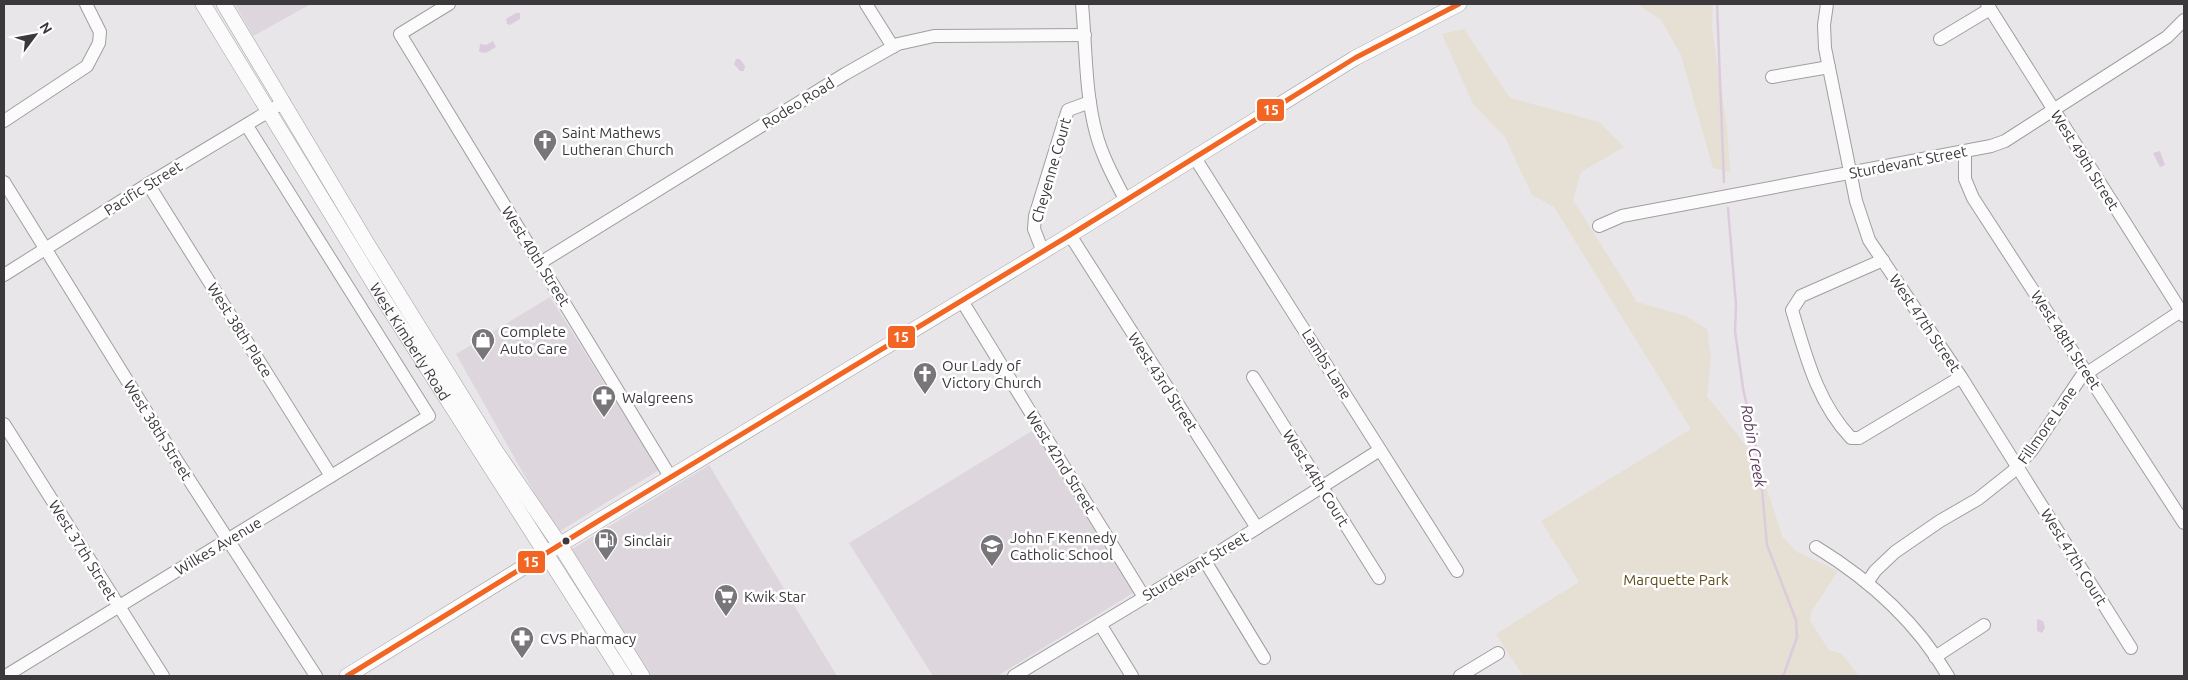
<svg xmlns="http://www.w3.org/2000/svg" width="2188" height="680" font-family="Ubuntu,sans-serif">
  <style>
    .built { fill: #ddd6dd }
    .green { fill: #e6dfd4 }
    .water { fill: #dccbdc }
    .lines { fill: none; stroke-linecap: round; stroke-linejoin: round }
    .stream { stroke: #dccbdc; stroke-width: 2.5 }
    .minor-casing { stroke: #a09ea0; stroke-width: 14 }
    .major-casing { stroke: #a09ea0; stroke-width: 16 }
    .minor { stroke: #fcfbfc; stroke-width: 12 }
    .major { stroke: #fcfbfc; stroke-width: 15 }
    .bus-1-casing { stroke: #fff; stroke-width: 9 }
    .bus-1 { stroke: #f26522; stroke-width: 5 }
    .bus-dot { fill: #3b393b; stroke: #fff; stroke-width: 2 }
    .labels { text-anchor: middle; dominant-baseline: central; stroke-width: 5; stroke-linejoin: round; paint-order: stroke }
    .street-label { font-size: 15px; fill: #3b393b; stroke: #fff }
    .poi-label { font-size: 15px; fill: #3b393b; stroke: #fff; text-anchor: start }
    .park-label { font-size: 15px; fill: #604c19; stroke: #fff }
    .water-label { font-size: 16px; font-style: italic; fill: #5f3c60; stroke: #fff }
    .line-badge { stroke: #fff; stroke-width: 2 }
    .badge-label { font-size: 14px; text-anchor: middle; font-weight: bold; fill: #fff }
  </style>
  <rect width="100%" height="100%" fill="#e9e6e9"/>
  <!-- built -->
  <g class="built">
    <polygon points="235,4 311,4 253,36"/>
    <polygon points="550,297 659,470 557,533 456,354"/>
    <polygon points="1035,429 1135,592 997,676 933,676 849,543"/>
    <polygon points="709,465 837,676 649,676 569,551"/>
  </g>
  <!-- green -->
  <g class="green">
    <polygon points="1637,4 1713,4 1712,28 1727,128 1730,172 1713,168 1681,55 1661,20"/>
    <polygon points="1464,29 1510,98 1599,122 1624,147 1581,172 1573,200 1637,302 1686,316 1707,329 1711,357 1707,396 1752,453 1770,498 1782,536 1797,552 1838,571 1811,612 1810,621 1829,650 1842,654 1859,676 1523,676 1496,634 1579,582 1541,521 1691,429 1554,207 1532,195 1505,137 1473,104 1442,34"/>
  </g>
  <!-- water -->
  <g class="water">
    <polygon points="516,13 520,13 520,19 510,25 507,24 506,19"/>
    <polygon points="493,41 496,47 486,53 479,52 480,44 486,45"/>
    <polygon points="736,59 740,59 745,66 744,71 740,71 734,64"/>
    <polygon points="2160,151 2165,165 2160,167 2153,153"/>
    <polygon points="2037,619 2043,621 2045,628 2042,633 2037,631"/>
  </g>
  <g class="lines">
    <!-- stream -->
    <g class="stream">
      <polyline points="1717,4 1724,182"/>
      <polyline points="1728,208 1736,305 1735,331 1743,388 1760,466 1767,545 1796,620 1797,637 1784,674 1781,676"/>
    </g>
    <!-- minor casing -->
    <g class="minor-casing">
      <g id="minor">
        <polyline points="449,4 400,34 671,478"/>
        <polyline points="866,4 893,47"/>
        <path d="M1082 4C1086 46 1085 92 1096 133 1102 156 1114 178 1125 199"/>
        <polyline points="1827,4 1824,25 1825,48 1856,201 1869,240 1961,377 2131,648"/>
        <polyline points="1987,4 2184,316"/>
        <polyline points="1940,39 1990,9"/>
        <polyline points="1772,77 1829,67"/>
        <polyline points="4,121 87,66 99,43 100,32 86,4"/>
        <polyline points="1965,152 1965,179 1973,198 2184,523"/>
        <polyline points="1195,158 1457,571"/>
        <polyline points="4,182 177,461 316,676"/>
        <polyline points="148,184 331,476"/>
        <polyline points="1599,226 1622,216 1991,146 2005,141 2167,37 2184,20"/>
        <polyline points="1070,235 1257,528"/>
        <polyline points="1043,252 1034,229 1035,216 1064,122 1068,110 1090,102"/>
        <path d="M1883 260 1801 296 1792 310C1806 356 1817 402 1851 438H1859L1961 377"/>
        <polyline points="540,263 845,74 898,44 934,36 1085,35"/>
        <polyline points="4,275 148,184 284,102"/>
        <polyline points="962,301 1144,597"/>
        <polyline points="1253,377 1379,578"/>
        <polyline points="4,424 163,676"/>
        <path d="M1816 547C1870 580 1916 621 1948 676"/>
        <polyline points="1205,561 1264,658"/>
        <polyline points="1867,583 1875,571 1895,552 1940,521 1978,499 2012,472 2032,450 2081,377 2184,309"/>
        <polyline points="1100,624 1132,676"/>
        <polyline points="1935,657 1984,625"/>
        <polyline points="7,675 429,416 247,126"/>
        <polyline points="1014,676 1205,561 1375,453"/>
        <polyline points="1460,676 1498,653"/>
      </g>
    </g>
    <!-- major casing -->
    <g class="major-casing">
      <g id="major">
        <path id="s1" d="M203 4 382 297 624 676"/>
        <polyline points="224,4 368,245 495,450 560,545 642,676"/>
        <polyline points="347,676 600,520 1070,235 1355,58 1459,4"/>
      </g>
    </g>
    <!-- minor -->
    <use href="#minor" class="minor"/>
    <!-- major -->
    <use href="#major" class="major"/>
    <!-- bus-1 casing -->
    <g class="bus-1-casing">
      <polyline id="bus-1" points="347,676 600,520 1070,235 1355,58 1459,4"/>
    </g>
    <!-- bus-1 -->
    <use href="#bus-1" class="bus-1"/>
  </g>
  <!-- icons -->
  <defs>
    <g id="church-pin" transform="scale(1.25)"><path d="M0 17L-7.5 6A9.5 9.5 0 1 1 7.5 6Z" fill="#787678" stroke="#fff"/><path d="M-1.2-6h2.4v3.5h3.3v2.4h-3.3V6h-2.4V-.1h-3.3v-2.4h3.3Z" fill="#fff"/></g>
    <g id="shop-pin" transform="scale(1.25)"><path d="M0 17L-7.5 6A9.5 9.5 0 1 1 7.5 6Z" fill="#787678" stroke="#fff"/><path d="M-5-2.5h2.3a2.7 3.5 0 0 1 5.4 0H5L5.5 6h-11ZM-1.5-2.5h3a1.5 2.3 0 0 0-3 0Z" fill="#fff"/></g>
    <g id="pharmacy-pin" transform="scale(1.25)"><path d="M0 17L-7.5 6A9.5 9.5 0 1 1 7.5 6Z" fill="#787678" stroke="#fff"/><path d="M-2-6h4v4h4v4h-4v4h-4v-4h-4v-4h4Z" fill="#fff"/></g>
    <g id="fuel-pin" transform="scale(1.25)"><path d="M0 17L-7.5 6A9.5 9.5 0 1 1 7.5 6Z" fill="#787678" stroke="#fff"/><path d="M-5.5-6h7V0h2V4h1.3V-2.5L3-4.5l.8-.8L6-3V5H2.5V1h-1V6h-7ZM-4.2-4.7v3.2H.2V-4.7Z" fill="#fff"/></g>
    <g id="school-pin" transform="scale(1.25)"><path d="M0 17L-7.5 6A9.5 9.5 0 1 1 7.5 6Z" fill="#787678" stroke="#fff"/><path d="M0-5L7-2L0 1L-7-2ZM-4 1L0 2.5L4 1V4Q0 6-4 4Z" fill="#fff"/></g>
    <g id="supermarket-pin" transform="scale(1.25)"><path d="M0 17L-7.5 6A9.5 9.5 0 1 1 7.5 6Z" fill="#787678" stroke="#fff"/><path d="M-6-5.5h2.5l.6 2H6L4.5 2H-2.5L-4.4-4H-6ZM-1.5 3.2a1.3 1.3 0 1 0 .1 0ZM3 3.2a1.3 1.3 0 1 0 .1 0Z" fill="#fff"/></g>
  </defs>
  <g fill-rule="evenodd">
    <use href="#church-pin" x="545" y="141"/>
    <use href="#shop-pin" x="483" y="340"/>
    <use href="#church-pin" x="925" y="374"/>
    <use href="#pharmacy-pin" x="604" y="397"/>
    <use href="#fuel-pin" x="606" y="540"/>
    <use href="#school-pin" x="992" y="546"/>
    <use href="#supermarket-pin" x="726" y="596"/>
    <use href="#pharmacy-pin" x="522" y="638"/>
  </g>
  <!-- markers -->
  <circle class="bus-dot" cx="566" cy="541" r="4.5"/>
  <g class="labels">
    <!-- street labels -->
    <g class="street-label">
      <text transform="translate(798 103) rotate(-32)">Rodeo Road</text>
      <text transform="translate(2085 160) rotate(58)">West 49th Street</text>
      <text transform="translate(1908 162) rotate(-11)">Sturdevant Street</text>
      <text transform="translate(1051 170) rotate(-74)">Cheyenne Court</text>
      <text transform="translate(143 188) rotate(-32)">Pacific Street</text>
      <text transform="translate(536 256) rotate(58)">West 40th Street</text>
      <text transform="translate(1925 323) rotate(56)">West 47th Street</text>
      <text transform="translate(240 330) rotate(58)">West 38th Place</text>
      <text transform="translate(2066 340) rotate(57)">West 48th Street</text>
      <text stroke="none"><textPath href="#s1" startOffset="396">West Kimberly Road</textPath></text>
      <text transform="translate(1327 364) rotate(58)">Lambs Lane</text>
      <text transform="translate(1163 382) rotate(57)">West 43rd Street</text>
      <text transform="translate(2047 425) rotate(-55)">Fillmore Lane</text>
      <text transform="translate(158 430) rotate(58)">West 38th Street</text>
      <text transform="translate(1061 462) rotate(58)">West 42nd Street</text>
      <text transform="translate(1316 478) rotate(58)">West 44th Court</text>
      <text transform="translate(218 546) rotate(-31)">Wilkes Avenue</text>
      <text transform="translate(83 550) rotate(58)">West 37th Street</text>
      <text transform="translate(2074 557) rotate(58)">West 47th Court</text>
      <text transform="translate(1195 566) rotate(-31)">Sturdevant Street</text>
    </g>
    <!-- poi labels -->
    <g class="poi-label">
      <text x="562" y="132">Saint Mathews<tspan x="562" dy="17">Lutheran Church</tspan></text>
      <text x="500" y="331">Complete<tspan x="500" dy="17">Auto Care</tspan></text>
      <text x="942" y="365">Our Lady of<tspan x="942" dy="17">Victory Church</tspan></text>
      <text x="622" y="397">Walgreens</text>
      <text x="1010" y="537">John F Kennedy<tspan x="1010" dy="17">Catholic School</tspan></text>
      <text x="624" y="540">Sinclair</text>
      <text x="744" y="596">Kwik Star</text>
      <text x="540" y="638">CVS Pharmacy</text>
    </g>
    <!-- park labels -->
    <g class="park-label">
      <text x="1676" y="579">Marquette Park</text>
    </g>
    <!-- water labels -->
    <g class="water-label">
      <text transform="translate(1754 446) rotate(80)">Robin Creek</text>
    </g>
  </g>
  <g class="line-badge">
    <rect x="1256" y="98" width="29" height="24" rx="5" fill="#f26522"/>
    <rect x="887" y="325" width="29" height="24" rx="5" fill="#f26522"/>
    <rect x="517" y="550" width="29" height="24" rx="5" fill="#f26522"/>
  </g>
  <g class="badge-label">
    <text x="1271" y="115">15</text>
    <text x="901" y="342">15</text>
    <text x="531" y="567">15</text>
  </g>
  <!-- border -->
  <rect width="2188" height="680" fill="none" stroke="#3b393b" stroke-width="10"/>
  <!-- north arrow -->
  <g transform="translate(35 35) rotate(58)" stroke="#ffffff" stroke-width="4" paint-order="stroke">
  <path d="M0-4L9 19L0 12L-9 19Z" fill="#3b393b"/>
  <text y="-8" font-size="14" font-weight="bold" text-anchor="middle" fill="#3b393b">N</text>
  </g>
</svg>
